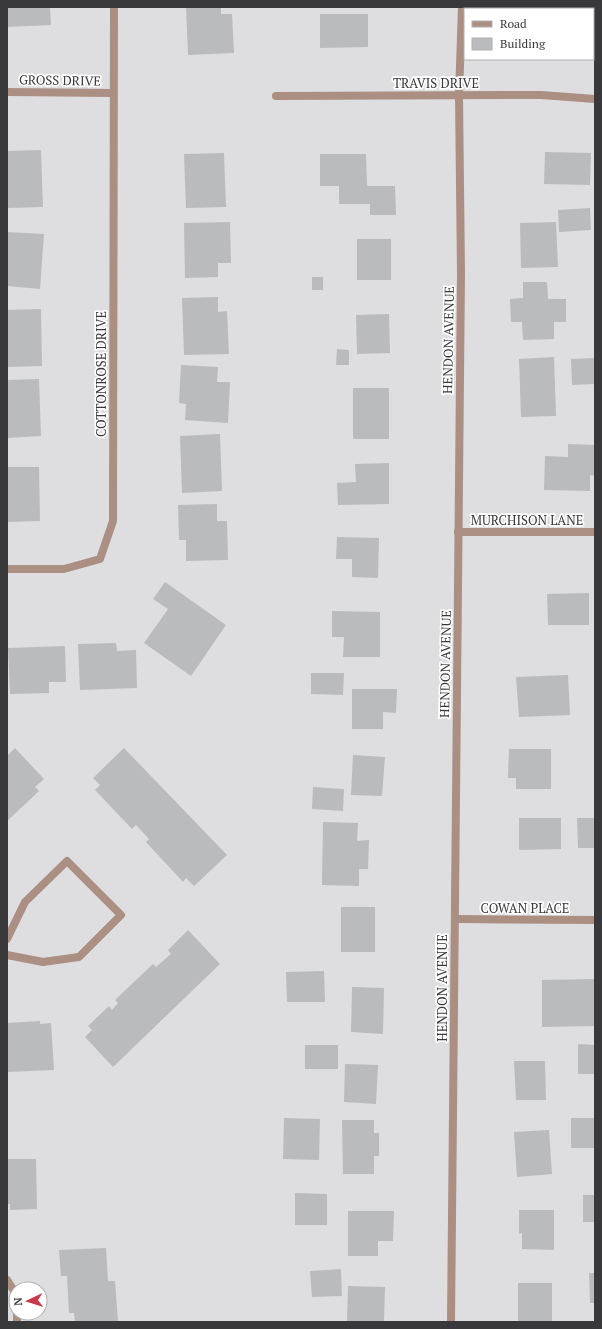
<svg xmlns="http://www.w3.org/2000/svg" width="602" height="1329" font-family="'PT Serif',serif">
  <style>
    .building { fill: #babbbd }
    .lines { fill: none; stroke-linecap: round; stroke-linejoin: round }
    .minor { stroke: #ab8f83; stroke-width: 8 }
    .labels { text-anchor: middle; dominant-baseline: central; stroke-width: 3.5; stroke-linejoin: round; paint-order: stroke }
    .street-label { font-size: 13px; fill: #39393b; stroke: #fff }
  </style>
  <rect width="100%" height="100%" fill="#dedee1"/>
  <!-- building -->
  <g class="building">
    <polygon points="7,7 50,7 51,25 7,27"/>
    <polygon points="186,7 221,7 221,14 232,14 234,53 188,55"/>
    <polygon points="320,14 368,14 368,47 320,48"/>
    <rect x="593" y="25" width="2" height="34"/>
    <polygon points="41,150 43,207 7,208 7,151"/>
    <polygon points="545,152 591,153 590,185 544,184"/>
    <polygon points="224,153 226,207 186,208 184,154"/>
    <polygon points="320,154 366,154 367,186 395,186 396,215 370,215 370,204 339,204 339,186 320,186"/>
    <polygon points="590,208 591,230 559,232 558,210"/>
    <polygon points="230,222 231,263 218,263 218,277 185,278 184,223"/>
    <polygon points="556,222 558,267 521,268 520,223"/>
    <polygon points="7,232 44,234 40,289 7,286"/>
    <rect x="357" y="239" width="34" height="41"/>
    <rect x="312" y="277" width="11" height="13"/>
    <polygon points="523,282 547,282 548,299 566,299 566,322 554,322 554,339 523,340 522,322 511,322 510,299 523,298"/>
    <polygon points="218,297 218,312 227,311 229,354 184,355 182,298"/>
    <polygon points="41,309 42,366 7,367 7,310"/>
    <polygon points="389,314 390,353 357,354 356,315"/>
    <polygon points="337,349 349,350 349,365 336,365"/>
    <polygon points="554,357 556,416 521,417 519,359"/>
    <polygon points="595,358 595,384 572,385 571,359"/>
    <polygon points="181,365 218,367 217,382 230,382 228,423 185,420 186,404 179,403"/>
    <polygon points="39,379 41,436 7,438 7,380"/>
    <rect x="353" y="388" width="36" height="51"/>
    <polygon points="220,434 222,491 182,493 180,436"/>
    <polygon points="568,444 595,445 595,476 590,475 590,491 544,490 545,456 568,457"/>
    <polygon points="389,463 389,504 338,505 337,483 356,482 355,464"/>
    <polygon points="7,467 39,467 40,521 7,522"/>
    <polygon points="217,504 217,521 227,521 228,560 186,561 186,540 179,540 178,505"/>
    <polygon points="337,537 379,538 378,578 352,577 352,559 336,559"/>
    <polygon points="165,582 226,625 191,676 144,643 168,609 153,599"/>
    <polygon points="589,593 589,625 548,625 547,594"/>
    <polygon points="332,611 380,612 380,657 343,657 344,637 332,637"/>
    <polygon points="116,643 117,651 136,650 137,688 80,690 78,644"/>
    <polygon points="65,646 66,682 49,682 49,693 10,694 8,648"/>
    <polygon points="311,673 344,673 343,695 311,694"/>
    <polygon points="568,675 570,715 519,717 516,677"/>
    <polygon points="352,689 397,689 396,713 383,712 383,729 352,729"/>
    <polygon points="15,748 44,779 35,787 39,791 7,821 7,756"/>
    <polygon points="124,748 227,855 194,886 186,878 183,882 146,842 149,839 136,825 132,829 95,790 100,785 93,778"/>
    <polygon points="509,749 551,749 551,789 516,789 516,778 508,778"/>
    <polygon points="353,755 385,757 382,796 351,795"/>
    <polygon points="313,787 344,789 343,811 312,809"/>
    <polygon points="519,818 561,818 561,849 519,850"/>
    <polygon points="577,818 595,818 595,848 578,848"/>
    <polygon points="323,822 358,823 357,841 369,840 368,869 359,869 359,886 322,885"/>
    <rect x="341" y="907" width="34" height="45"/>
    <polygon points="188,930 220,964 113,1067 85,1037 92,1030 88,1026 109,1006 112,1010 118,1003 115,1000 153,964 156,967 171,954 168,950"/>
    <polygon points="324,971 325,1002 287,1002 286,972"/>
    <polygon points="595,979 595,1026 542,1027 542,980"/>
    <polygon points="352,987 384,988 383,1034 351,1032"/>
    <polygon points="40,1021 40,1024 51,1023 54,1070 7,1072 7,1023"/>
    <polygon points="578,1044 595,1045 595,1074 578,1074"/>
    <rect x="305" y="1045" width="33" height="24"/>
    <polygon points="514,1061 545,1061 546,1100 516,1100"/>
    <polygon points="345,1064 378,1065 376,1104 344,1102"/>
    <polygon points="284,1118 320,1119 319,1160 283,1159"/>
    <rect x="571" y="1118" width="24" height="30"/>
    <polygon points="342,1120 374,1120 374,1133 379,1133 379,1156 374,1156 374,1174 343,1174"/>
    <polygon points="549,1130 552,1174 517,1177 514,1132"/>
    <polygon points="7,1159 36,1159 37,1209 10,1210 10,1204 7,1204"/>
    <polygon points="295,1193 327,1194 327,1225 295,1225"/>
    <rect x="583" y="1195" width="12" height="27"/>
    <polygon points="519,1210 554,1210 554,1250 522,1249 522,1233 519,1234"/>
    <polygon points="348,1211 394,1211 393,1241 378,1241 378,1256 348,1256"/>
    <polygon points="106,1248 108,1281 115,1281 118,1322 75,1322 74,1313 69,1313 67,1276 61,1276 59,1250"/>
    <polygon points="341,1269 342,1296 312,1297 310,1271"/>
    <polygon points="589,1273 595,1273 595,1303 590,1303"/>
    <rect x="518" y="1283" width="34" height="39"/>
    <polygon points="348,1286 385,1287 384,1322 347,1322"/>
  </g>
  <g class="lines">
    <!-- minor -->
    <g class="minor">
      <polyline points="7,92 113,93"/>
      <polyline points="276,96 541,95 595,99"/>
      <polyline points="458,532 595,532"/>
      <polyline points="7,569 64,569 100,559 113,521 114,7"/>
      <polyline points="455,919 595,920"/>
      <polyline points="7,939 25,902 67,861 121,915 79,957 43,962 7,955"/>
      <polyline points="7,1280 16,1294"/>
      <polyline points="17,1313 17,1322"/>
      <polyline points="451,1322 461,273 459,95 462,7"/>
    </g>
  </g>
  <g class="labels">
    <!-- street labels -->
    <g class="street-label">
      <text transform="translate(60 80) rotate(1)">GROSS DRIVE</text>
      <text x="436" y="83">TRAVIS DRIVE</text>
      <text transform="translate(448 340) rotate(-89)">HENDON AVENUE</text>
      <text transform="translate(101 374) rotate(-90)">COTTONROSE DRIVE</text>
      <text x="527" y="520">MURCHISON LANE</text>
      <text transform="translate(445 664) rotate(-89)">HENDON AVENUE</text>
      <text x="525" y="908">COWAN PLACE</text>
      <text transform="translate(442 988) rotate(-90)">HENDON AVENUE</text>
    </g>
  </g>
  <!-- border -->
  <rect width="602" height="1329" fill="none" stroke="#39393b" stroke-width="16"/>
  <!-- legend -->
  <rect x="464" y="8" width="130" height="52" fill="#ffffff" stroke="#b0b0b1"/>
  <rect x="472" y="21" width="20" height="6" fill="#ab8f83" stroke="#b0b0b1"/>
  <text x="500" y="28" font-size="12" fill="#39393b">Road</text>
  <rect x="472" y="38" width="20" height="12" fill="#babbbd" stroke="#b0b0b1"/>
  <text x="500" y="48" font-size="12" fill="#39393b">Building</text>
  <!-- north arrow -->
  <g transform="translate(28 1301) rotate(266)"><circle r="19" fill="#ffffff" stroke="#b0b0b1"/>
  <path d="M0-3L7 15L0 10L-7 15Z" fill="#c83848"/>
  <text y="-6" font-size="11" font-weight="bold" text-anchor="middle" fill="#39393b">N</text>
  </g>
</svg>
